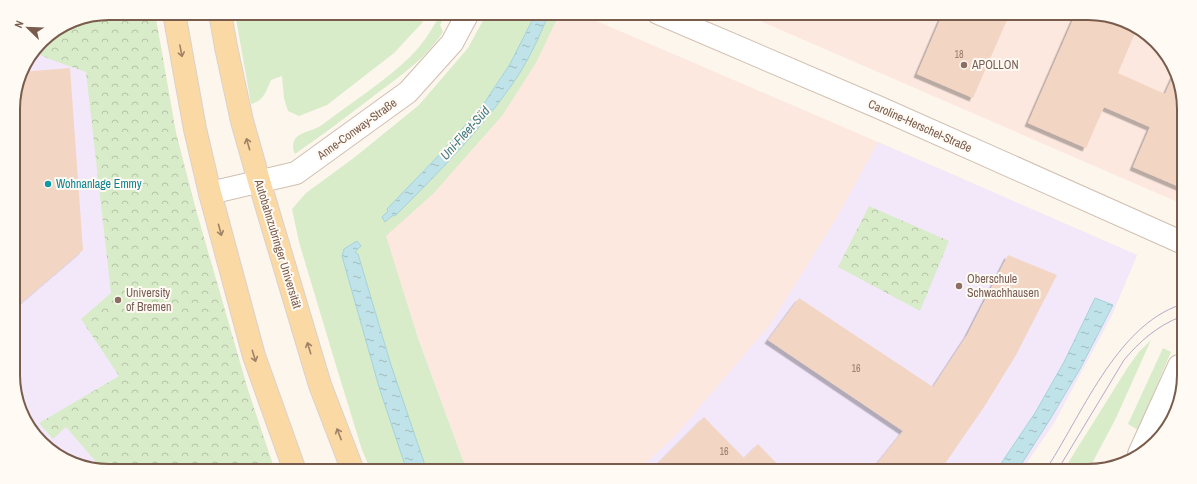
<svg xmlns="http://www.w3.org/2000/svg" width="1197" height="484" font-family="'Archivo Narrow',sans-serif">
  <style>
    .commercial { fill: #fde8e0 }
    .education { fill: #f3e8fa }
    .grass { fill: #d8ecc9 }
    .park { fill: url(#park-crowns) }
    .water { fill: url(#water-ripples); stroke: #a5d3da }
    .building { fill: #f3d5c3; filter: url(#shadow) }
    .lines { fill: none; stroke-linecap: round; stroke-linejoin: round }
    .minor-casing { stroke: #d1beb0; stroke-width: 24 }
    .tertiary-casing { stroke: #d1beb0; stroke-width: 24 }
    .primary-casing { stroke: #dad1cd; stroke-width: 24 }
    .minor { stroke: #fff; stroke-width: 22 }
    .tertiary { stroke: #fff; stroke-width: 22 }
    .primary { stroke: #fbd9a5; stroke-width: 22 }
    .tram { stroke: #b9a8c9; stroke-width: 1 }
    .oneway { stroke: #a18267 }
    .education-dot { fill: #8d6e63; stroke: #fffaf3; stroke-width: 1.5 }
    .culture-dot { fill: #0f9aa8; stroke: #fffaf3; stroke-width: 1.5 }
    .labels { text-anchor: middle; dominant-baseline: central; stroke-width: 4; stroke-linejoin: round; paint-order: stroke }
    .number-label { font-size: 10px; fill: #987a6a }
    .education-label { font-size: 12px; fill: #785e54; stroke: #fffaf3; text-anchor: start }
    .street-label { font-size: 12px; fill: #7a5c4d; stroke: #fffaf3 }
    .culture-label { font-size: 12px; fill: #0d838f; stroke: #fffaf3; text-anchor: start }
    .water-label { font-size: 13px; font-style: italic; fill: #437c86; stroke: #fffaf3 }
    .rim { fill: none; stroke: #7a5c4d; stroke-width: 2 }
  </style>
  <defs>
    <pattern id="park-crowns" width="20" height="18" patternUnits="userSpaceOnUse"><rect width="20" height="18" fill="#d8ecc9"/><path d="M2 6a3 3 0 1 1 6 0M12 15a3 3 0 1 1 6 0" fill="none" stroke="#b4c2a5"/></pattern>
    <pattern id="water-ripples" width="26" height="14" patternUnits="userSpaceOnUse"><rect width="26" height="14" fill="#bfe3e8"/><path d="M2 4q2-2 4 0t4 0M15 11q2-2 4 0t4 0" fill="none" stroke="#a0bbbe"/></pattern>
    <filter id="shadow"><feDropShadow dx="-3.5" dy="3.5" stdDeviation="0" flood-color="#0004"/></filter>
  </defs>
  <rect width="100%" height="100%" fill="#fdf6ec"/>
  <!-- commercial -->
  <g class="commercial">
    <polygon points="560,13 578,13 878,142 1137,255 1111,317 1054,423 1021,471 468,471 462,458 418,338 385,236 433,194 502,116 536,63"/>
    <polygon points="742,13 1088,13 1119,18 1164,50 1183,96 1182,204"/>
  </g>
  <!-- education -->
  <g class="education">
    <polygon points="109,13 155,13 176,133 196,210 248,390 275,471 109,471 78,466 37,438 15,394 13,102 23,67 45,37 72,20"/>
    <polygon points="878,142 1137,255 1111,317 1054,423 1021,471 637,471 675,436 769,326 836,219"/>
  </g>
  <!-- grass -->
  <g class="grass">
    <path d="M235 13H426L422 23 394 53 327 105 299 116 288 111 284 98 282 76 271 80C266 91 264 101 251 104Z"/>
    <path d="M441 13H446L440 25 443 32C425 60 397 78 371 98 346 117 321 136 295 154 293 149 292 144 295 139 301 131 314 131 322 125 351 103 384 82 411 56 423 44 433 28 441 13Z"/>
    <polygon points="487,13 560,13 536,63 502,116 433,194 386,236 418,338 462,458 468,471 371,471 362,450 338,372 299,242 292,209 306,193 355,157 419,105 468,48"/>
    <polygon points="1151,340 1116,418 1088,471 1063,471 1128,367 1139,352"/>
    <polygon points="1163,348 1171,352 1138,430 1128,424"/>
  </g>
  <!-- park -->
  <g class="park">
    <polygon points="109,13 155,13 176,133 196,210 248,390 275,471 103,470 66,427 53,439 39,423 119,376 81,319 111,293 86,72 52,60 34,52 45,37 72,20"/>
    <polygon points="13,132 21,226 14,232"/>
    <polygon points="869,206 949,241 920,311 838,267"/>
  </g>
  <!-- water -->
  <g class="water">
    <path d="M536 13H549C539 38 527 64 511 86 478 133 437 174 396 215L392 216 385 222 382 217 388 211 387 209 441 153 483 105 510 64Z"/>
    <polygon points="357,241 361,246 355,252 358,254 391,365 427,471 407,471 379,387 342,256 344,249"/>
    <polygon points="1095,298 1113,305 1080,369 1049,421 1017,471 996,471 1035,413 1064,362"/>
  </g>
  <!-- building -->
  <g class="building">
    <polygon points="943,13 1010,13 973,98 917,74"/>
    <polygon points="1076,13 1088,13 1135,33 1118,73 1165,94 1174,74 1183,96 1182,188 1133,167 1150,127 1104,107 1086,148 1028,123"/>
    <polygon points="70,68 83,250 14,309 14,232 21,226 13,124 13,102 21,72"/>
    <polygon points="1008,255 1057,275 1016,355 986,404 940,471 871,471 903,431 768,340 799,298 933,387 967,335"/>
    <polygon points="704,417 744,458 758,444 784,471 650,471"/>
  </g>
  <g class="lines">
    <!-- minor casing -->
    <g class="minor-casing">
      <g id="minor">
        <polyline points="658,13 878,107 1181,242"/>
        <polyline points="210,193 296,173 408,92 452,43 468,13"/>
      </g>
    </g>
    <!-- tertiary casing -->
    <g class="tertiary-casing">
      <polyline id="tertiary" points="1139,454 1179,366"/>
    </g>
    <!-- primary casing -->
    <g class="primary-casing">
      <g id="primary">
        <polyline points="174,13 195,129 210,193 254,356 295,471"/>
        <polyline points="220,13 226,47 242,121 259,181 320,385 353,471"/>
      </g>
    </g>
    <!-- minor -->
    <use href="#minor" class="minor"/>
    <!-- tertiary -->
    <use href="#tertiary" class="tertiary"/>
    <!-- primary -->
    <use href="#primary" class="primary"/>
    <!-- tram -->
    <g class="tram">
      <path d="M1045 471C1081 417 1116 326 1180 305"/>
      <path d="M1057 471 1124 360C1139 342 1157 326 1180 317"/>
    </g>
  </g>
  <!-- one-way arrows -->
  <defs><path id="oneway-shaft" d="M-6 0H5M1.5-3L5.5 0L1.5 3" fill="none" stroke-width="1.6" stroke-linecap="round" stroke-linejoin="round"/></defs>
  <g class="oneway">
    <use href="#oneway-shaft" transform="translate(181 51) rotate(79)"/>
    <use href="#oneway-shaft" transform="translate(248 144) rotate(-106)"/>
    <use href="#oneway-shaft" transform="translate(220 230) rotate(75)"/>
    <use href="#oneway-shaft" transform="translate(309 348) rotate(-107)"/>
    <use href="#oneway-shaft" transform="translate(254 356) rotate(73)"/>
    <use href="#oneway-shaft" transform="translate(339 434) rotate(-111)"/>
  </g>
  <!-- markers -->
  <g class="education-dot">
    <circle cx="964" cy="65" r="4"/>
    <circle cx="959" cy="286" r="4"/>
    <circle cx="118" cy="300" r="4"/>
  </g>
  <circle class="culture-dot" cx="48" cy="184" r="4"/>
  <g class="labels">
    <!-- number labels -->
    <g class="number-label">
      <text x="959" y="54">18</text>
      <text x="856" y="368">16</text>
      <text x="724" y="451">16</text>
    </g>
    <!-- education labels -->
    <g class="education-label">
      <text x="972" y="65">APOLLON</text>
      <text x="967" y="279">Oberschule<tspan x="967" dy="14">Schwachhausen</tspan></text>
      <text x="126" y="293">University<tspan x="126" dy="14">of Bremen</tspan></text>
    </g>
    <!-- street labels -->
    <g class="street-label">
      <text transform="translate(920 126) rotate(24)">Caroline-Herschel-Straße</text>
      <text transform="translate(357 129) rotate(-36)">Anne-Conway-Straße</text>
      <text transform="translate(278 244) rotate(73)">Autobahnzubringer Universität</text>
    </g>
    <!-- culture labels -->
    <g class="culture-label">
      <text x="56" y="184">Wohnanlage Emmy</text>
    </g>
    <!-- water labels -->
    <g class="water-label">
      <text transform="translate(465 133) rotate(-48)">Uni-Fleet-Süd</text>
    </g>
  </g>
  <!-- crop -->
  <path d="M0 0H1197V484H0ZM109 20H1088A89 89 0 0 1 1177 109V375A89 89 0 0 1 1088 464H109A89 89 0 0 1 20 375V109A89 89 0 0 1 109 20Z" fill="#fffaf3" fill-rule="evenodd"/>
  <path class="rim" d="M109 20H1088A89 89 0 0 1 1177 109V375A89 89 0 0 1 1088 464H109A89 89 0 0 1 20 375V109A89 89 0 0 1 109 20Z"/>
  <!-- north arrow -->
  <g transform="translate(28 28) rotate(293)" stroke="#fffaf3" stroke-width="3" paint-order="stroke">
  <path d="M0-3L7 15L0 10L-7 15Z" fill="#7a5c4d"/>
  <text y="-6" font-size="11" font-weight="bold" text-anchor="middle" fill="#7a5c4d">N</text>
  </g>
</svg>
